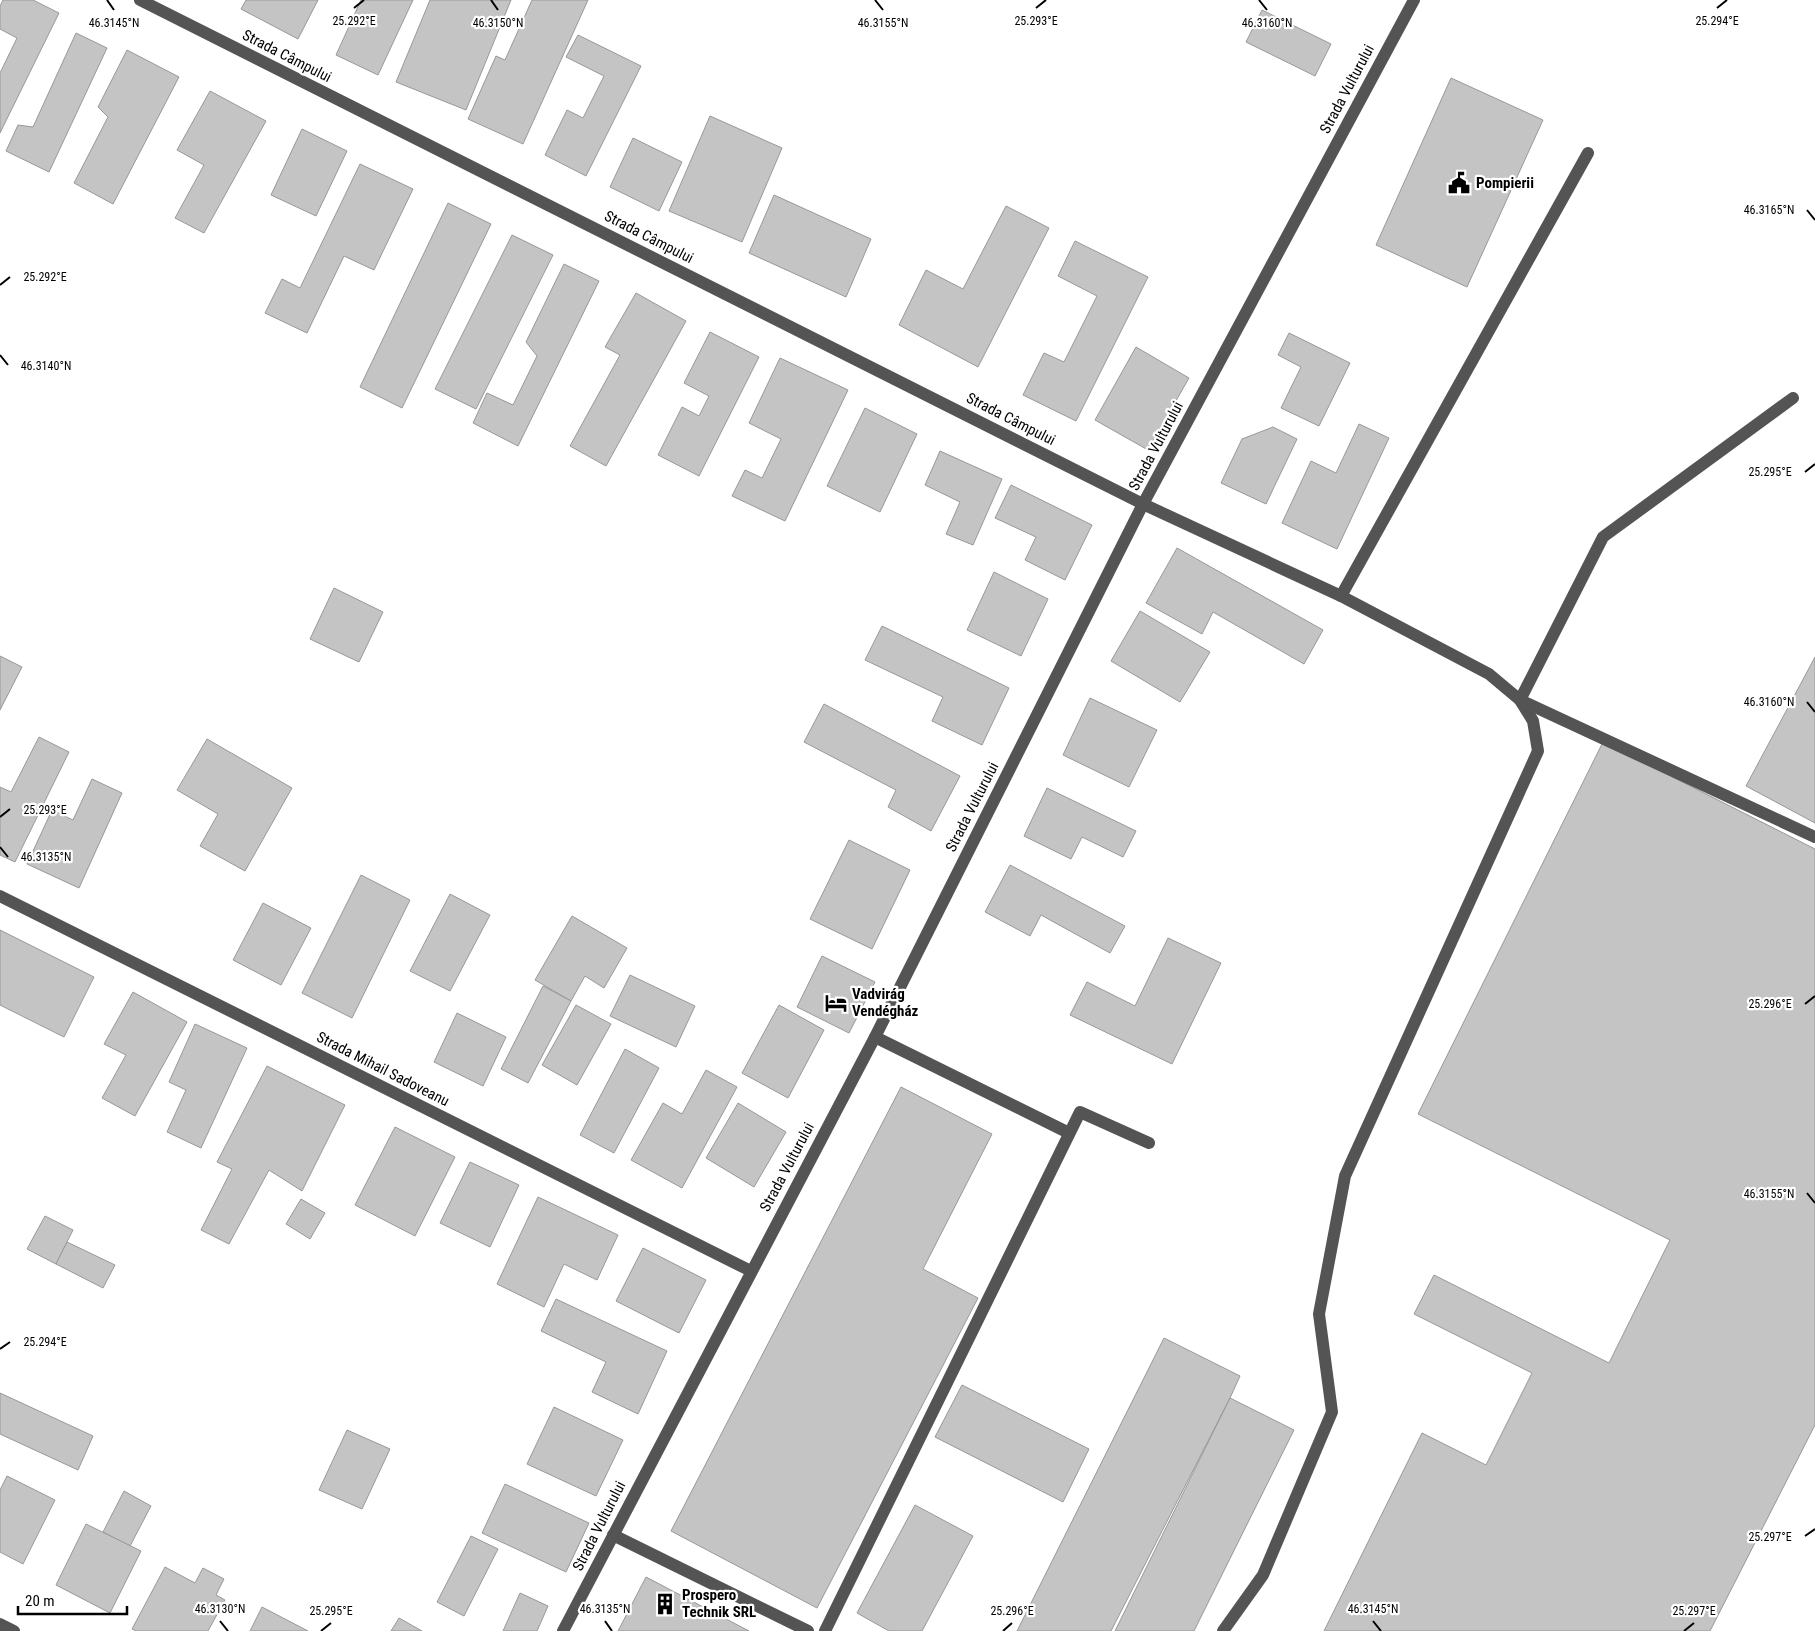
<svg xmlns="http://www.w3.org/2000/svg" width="1815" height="1631" font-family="'Roboto Condensed',sans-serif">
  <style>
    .building { fill: #c4c4c4; stroke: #989898 }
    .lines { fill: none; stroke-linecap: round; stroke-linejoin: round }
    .minor { stroke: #545454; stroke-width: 12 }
    .ticks { fill: none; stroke: #000; stroke-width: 2 }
    .labels { text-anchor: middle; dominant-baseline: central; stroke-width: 4.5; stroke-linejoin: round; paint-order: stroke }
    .street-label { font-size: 15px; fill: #000; stroke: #fff }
    .poi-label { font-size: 15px; font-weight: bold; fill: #000; stroke: #fff; text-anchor: start }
    .ticks-label { font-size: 12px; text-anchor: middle; fill: #000; stroke: #fff; stroke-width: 4.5; stroke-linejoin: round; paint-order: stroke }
  </style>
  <rect width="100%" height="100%" fill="#fff"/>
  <!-- building -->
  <g class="building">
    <polygon points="3,0 33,0 59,13 0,133 0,73 17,38 0,29 0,6"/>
    <polygon points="246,0 318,0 298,39 241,9"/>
    <polygon points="361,0 413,0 378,75 336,55"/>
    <polygon points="430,0 511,0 466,110 396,82"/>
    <polygon points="532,0 588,0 523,144 468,119 496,56 505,60"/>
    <polygon points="1262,10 1331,44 1315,76 1246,42"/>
    <polygon points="76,33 107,48 49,172 6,151 18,125 33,127"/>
    <polygon points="578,35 641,66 586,176 545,155 567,110 583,118 604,76 566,57"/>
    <polygon points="127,50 179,77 113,204 74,183 108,117 98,107"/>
    <polygon points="1451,78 1543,120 1467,287 1376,245"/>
    <polygon points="210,91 266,121 204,233 175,218 204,165 177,150"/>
    <polygon points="710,116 782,148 742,242 669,211"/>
    <polygon points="302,129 347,151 316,216 271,195"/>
    <polygon points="633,138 682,162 659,211 610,187"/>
    <polygon points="360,164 413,189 374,270 344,256 307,333 265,313 282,279 300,288"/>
    <polygon points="774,195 871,239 846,297 749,253"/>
    <polygon points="448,203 491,224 402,408 360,387"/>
    <polygon points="1006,206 1049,228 978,367 899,325 926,270 963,289"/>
    <polygon points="512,235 553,255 476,409 435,389"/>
    <polygon points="1075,241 1148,277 1076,421 1023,395 1044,353 1064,362 1097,296 1058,276"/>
    <polygon points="564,264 599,281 518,446 473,423 487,393 513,405 537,356 526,342"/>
    <polygon points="636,293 686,321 606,466 570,446 620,355 605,347"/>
    <polygon points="710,332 759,357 699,476 658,455 682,407 699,416 709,396 684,383"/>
    <polygon points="1289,333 1350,363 1319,426 1281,408 1301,367 1278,355"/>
    <polygon points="1136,347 1189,378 1148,450 1095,420"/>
    <polygon points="780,358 848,390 785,521 732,496 745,470 762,478 781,439 749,423"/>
    <polygon points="865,408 917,434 880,512 827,486"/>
    <polygon points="1359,424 1389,438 1337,549 1282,523 1311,461 1336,473"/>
    <polygon points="1273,427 1297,439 1266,504 1221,483 1242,439"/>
    <polygon points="940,451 1002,479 973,545 946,534 960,502 925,485"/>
    <polygon points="1011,485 1092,525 1065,580 1025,560 1036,537 995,518"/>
    <polygon points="1177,548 1323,630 1304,664 1213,612 1202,634 1146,603"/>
    <polygon points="994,572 1048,599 1021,656 967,630"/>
    <polygon points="334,588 383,612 359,662 310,639"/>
    <polygon points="1140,611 1210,652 1180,702 1111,661"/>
    <polygon points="882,626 1009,688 982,745 932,721 943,697 865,660"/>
    <polygon points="0,656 22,667 0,710"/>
    <polygon points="1815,657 1815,823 1746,786"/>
    <polygon points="1090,698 1157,730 1129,787 1063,755"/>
    <polygon points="824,704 960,776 931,831 888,807 896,790 804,742"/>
    <polygon points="39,737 69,752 15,862 0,855 0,787 11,792"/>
    <polygon points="207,739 292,788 245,871 200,846 218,814 177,790"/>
    <polygon points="1603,742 1815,849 1815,1425 1710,1631 1324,1631 1422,1433 1486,1465 1532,1373 1414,1314 1434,1275 1609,1363 1670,1240 1418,1114"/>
    <polygon points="92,779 122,793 79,888 27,864 52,810 73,820"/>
    <polygon points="1047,788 1136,831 1123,857 1082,837 1071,859 1024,836"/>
    <polygon points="849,840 910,870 872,949 810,919"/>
    <polygon points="1010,865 1125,926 1110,953 1041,915 1030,936 985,912"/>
    <polygon points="361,875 410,900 352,1018 302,993"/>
    <polygon points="450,894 490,915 450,991 410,971"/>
    <polygon points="263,903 311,928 281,985 233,960"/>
    <polygon points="572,916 627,948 604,988 585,976 571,1001 535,980"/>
    <polygon points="0,930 94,977 64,1037 0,1005"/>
    <polygon points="1168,938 1221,963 1172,1064 1070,1015 1087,982 1135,1006"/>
    <polygon points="822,956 875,982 849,1033 797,1007"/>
    <polygon points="630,975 695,1006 676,1047 610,1016"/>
    <polygon points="543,986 571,1001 528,1083 501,1069"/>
    <polygon points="133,992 187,1022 135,1116 102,1098 126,1055 104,1044"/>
    <polygon points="576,1005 611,1024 577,1085 542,1065"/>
    <polygon points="779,1005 824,1030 788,1098 742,1073"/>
    <polygon points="457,1013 506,1037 483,1086 434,1062"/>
    <polygon points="195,1024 247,1048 201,1148 167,1132 186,1090 169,1082"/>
    <polygon points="625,1049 659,1068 614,1153 580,1135"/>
    <polygon points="267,1066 345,1105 302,1191 269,1170 229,1244 201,1230 232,1169 217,1162"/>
    <polygon points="706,1070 737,1087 682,1188 631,1160 663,1103 682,1114"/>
    <polygon points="901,1087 992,1134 923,1269 978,1298 817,1608 671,1531"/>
    <polygon points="738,1103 786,1132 754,1187 706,1158"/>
    <polygon points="395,1127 455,1157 415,1236 355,1205"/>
    <polygon points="470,1162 519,1185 490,1247 440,1223"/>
    <polygon points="538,1197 618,1235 597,1280 564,1264 544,1307 497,1284"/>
    <polygon points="301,1199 325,1213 310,1239 286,1224"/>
    <polygon points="45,1216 73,1230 56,1264 27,1249"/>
    <polygon points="67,1242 115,1265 103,1288 56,1264"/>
    <polygon points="643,1248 706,1280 679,1333 616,1301"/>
    <polygon points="556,1299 667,1351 638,1414 592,1392 606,1362 541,1331"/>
    <polygon points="1164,1338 1240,1376 1230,1398 1111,1631 1017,1631"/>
    <polygon points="962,1385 1089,1449 1063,1502 935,1437"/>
    <polygon points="0,1393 93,1436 78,1470 0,1434"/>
    <polygon points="1230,1398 1294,1430 1194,1631 1115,1631"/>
    <polygon points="554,1407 623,1440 596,1496 527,1464"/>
    <polygon points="347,1430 390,1449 362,1509 319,1490"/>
    <polygon points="7,1476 55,1500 23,1564 0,1552 0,1490"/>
    <polygon points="505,1484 589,1523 566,1572 482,1533"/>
    <polygon points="124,1491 151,1506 130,1546 103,1532"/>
    <polygon points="915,1505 973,1536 922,1631 889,1631 857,1613"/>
    <polygon points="86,1524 141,1551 110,1613 56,1585"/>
    <polygon points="471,1536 498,1549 464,1616 437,1602"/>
    <polygon points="165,1567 195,1583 203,1568 224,1579 216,1595 225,1600 208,1631 136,1631 132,1629"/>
    <polygon points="646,1577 749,1631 618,1631"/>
    <polygon points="520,1593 548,1606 537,1631 503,1631"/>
    <polygon points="262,1607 308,1631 250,1631"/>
    <polygon points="399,1618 422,1631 391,1631"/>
  </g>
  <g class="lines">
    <!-- minor -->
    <g class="minor">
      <polyline points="140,0 1143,504 1341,596 1489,674 1520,700 1533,721 1538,751 1345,1176 1319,1314 1332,1412 1263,1575 1223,1631"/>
      <polyline points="1793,398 1603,537 1520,700 1815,837"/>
      <polyline points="1341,596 1588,153"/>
      <polyline points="0,896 751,1271"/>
      <polyline points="875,1037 1069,1133"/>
      <polyline points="613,1535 808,1631"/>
      <polyline points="0,1624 14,1631"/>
      <polyline points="563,1631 875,1037 1143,504 1414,0"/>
      <polyline points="825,1631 1080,1112 1149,1143"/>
    </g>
  </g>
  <!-- ticks -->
  <path class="ticks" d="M107 0 114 10M491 0 498 10M875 0 883 10M1259 0 1267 10M354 8 364 0M1036 8 1046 0M1717 8 1727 0M1807 210 1815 220M0 285 10 277M0 355 8 365M1805 472 1815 464M1807 702 1815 712M0 817 10 809M0 847 8 857M1805 1004 1815 996M1807 1193 1815 1203M0 1349 10 1342M1805 1536 1815 1529M220 1621 228 1631M605 1621 612 1631M1373 1621 1381 1631M321 1631 331 1623M1003 1631 1012 1623M1684 1631 1694 1623"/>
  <!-- icons -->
  <defs>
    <g id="civic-bare" transform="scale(1.725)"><path d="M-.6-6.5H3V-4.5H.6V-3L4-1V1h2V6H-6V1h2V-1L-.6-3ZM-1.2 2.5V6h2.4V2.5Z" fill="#000" stroke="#fff" stroke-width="2.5" paint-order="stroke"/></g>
    <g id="hotel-bare" transform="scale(1.725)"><path d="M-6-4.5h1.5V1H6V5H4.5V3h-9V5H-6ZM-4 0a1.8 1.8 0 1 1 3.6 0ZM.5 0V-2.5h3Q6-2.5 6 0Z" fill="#000" stroke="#fff" stroke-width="2.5" paint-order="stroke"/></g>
    <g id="building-bare" transform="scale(1.725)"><path d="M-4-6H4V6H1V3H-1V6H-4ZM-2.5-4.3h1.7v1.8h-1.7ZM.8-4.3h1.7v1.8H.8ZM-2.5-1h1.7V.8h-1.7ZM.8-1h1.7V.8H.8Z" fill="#000" stroke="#fff" stroke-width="2.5" paint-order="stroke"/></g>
  </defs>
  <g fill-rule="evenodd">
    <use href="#civic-bare" x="1459" y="183"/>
    <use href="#hotel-bare" x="836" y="1003"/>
    <use href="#building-bare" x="665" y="1604"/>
  </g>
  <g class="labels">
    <!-- street labels -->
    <g class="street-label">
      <text transform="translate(287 56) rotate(27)">Strada Câmpului</text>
      <text transform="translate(1347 89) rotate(-62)">Strada Vulturului</text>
      <text transform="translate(649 237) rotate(27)">Strada Câmpului</text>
      <text transform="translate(1011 419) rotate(27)">Strada Câmpului</text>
      <text transform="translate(1156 446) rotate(-62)">Strada Vulturului</text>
      <text transform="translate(972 807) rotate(-63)">Strada Vulturului</text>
      <text transform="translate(383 1069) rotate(27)">Strada Mihail Sadoveanu</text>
      <text transform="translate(787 1167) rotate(-62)">Strada Vulturului</text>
      <text transform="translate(599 1526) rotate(-63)">Strada Vulturului</text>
    </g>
    <!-- poi labels -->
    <g class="poi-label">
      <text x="1476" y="183">Pompierii</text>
      <text x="852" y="994">Vadvirág<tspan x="852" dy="17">Vendégház</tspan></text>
      <text x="682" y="1595">Prospero<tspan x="682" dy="17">Technik SRL</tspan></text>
    </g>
  </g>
  <g class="ticks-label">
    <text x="354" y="25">25.292°E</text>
    <text x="1036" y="25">25.293°E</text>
    <text x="1717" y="25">25.294°E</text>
    <text x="1267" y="27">46.3160°N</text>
    <text x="114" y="27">46.3145°N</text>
    <text x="498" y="27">46.3150°N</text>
    <text x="883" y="27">46.3155°N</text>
    <text x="1769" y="214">46.3165°N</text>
    <text x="45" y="281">25.292°E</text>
    <text x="46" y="370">46.3140°N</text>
    <text x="1770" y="476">25.295°E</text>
    <text x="1769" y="706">46.3160°N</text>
    <text x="45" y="814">25.293°E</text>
    <text x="46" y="861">46.3135°N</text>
    <text x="1770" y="1008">25.296°E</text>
    <text x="1769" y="1198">46.3155°N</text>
    <text x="45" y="1346">25.294°E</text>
    <text x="1770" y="1541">25.297°E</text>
    <text x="220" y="1613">46.3130°N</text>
    <text x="605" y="1613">46.3135°N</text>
    <text x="1373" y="1613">46.3145°N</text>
    <text x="331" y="1615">25.295°E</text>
    <text x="1012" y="1615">25.296°E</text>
    <text x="1694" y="1615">25.297°E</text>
  </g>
  <!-- scale -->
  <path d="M18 1606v8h109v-8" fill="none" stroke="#000000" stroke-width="2.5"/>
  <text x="25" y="1606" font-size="15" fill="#000000" stroke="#ffffff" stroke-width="4" paint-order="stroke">20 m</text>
</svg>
